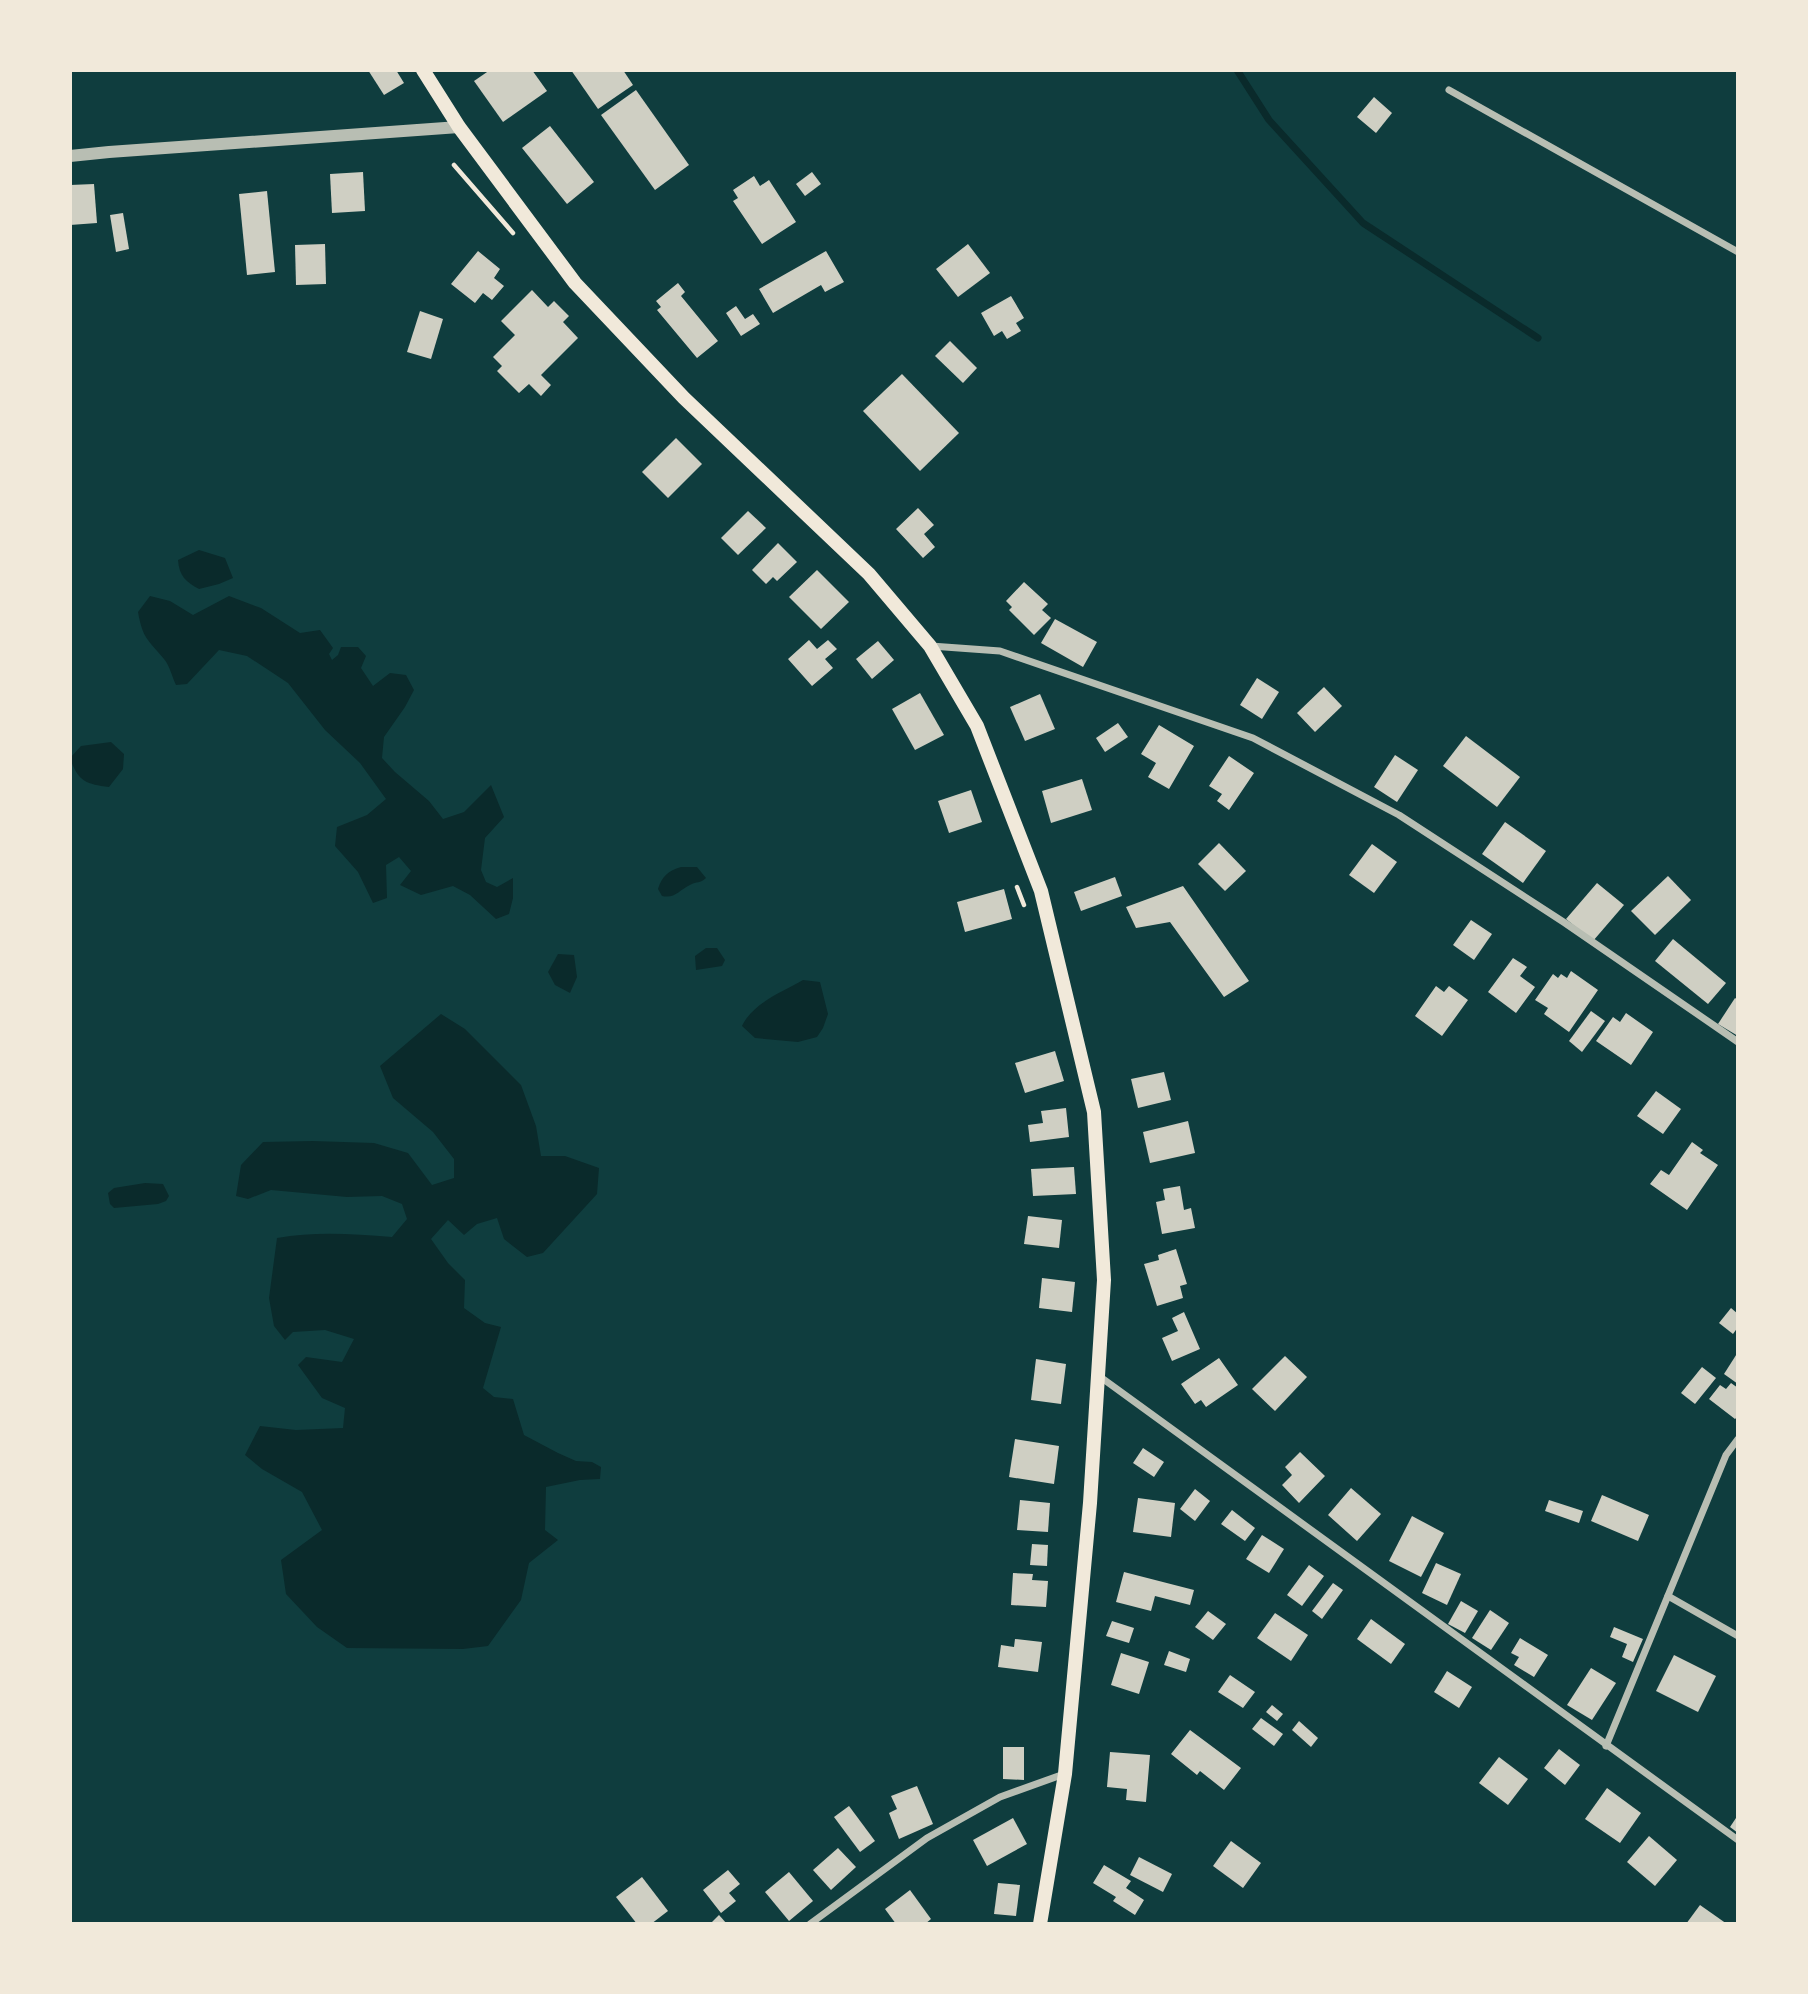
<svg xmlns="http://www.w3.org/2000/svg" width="1808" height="1994" font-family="Commissioner,sans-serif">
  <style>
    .water { fill: #0a2a2b }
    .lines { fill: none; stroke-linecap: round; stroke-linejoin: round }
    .stream { stroke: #0a2a2b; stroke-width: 7 }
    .building { fill: #cfcfc3 }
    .path { stroke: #f1e9da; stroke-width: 4.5 }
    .minor { stroke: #b8beb3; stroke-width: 7 }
    .tertiary { stroke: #b8beb3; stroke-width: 12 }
    .secondary { stroke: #f1e9da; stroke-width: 14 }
  </style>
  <rect width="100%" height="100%" fill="#0f3d3e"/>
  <!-- water -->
  <g class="water">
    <path d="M199 550 225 558 233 578 219 584 199 589C186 582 179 576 178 560Z"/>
    <path d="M150 596 170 601 193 615 229 596 261 608 300 633 320 630 333 648 329 654 332 660 338 655 341 647H358L366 656 361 668 373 686 390 673 406 675 414 690 405 707 384 737 382 758 395 772 429 801 443 819 464 812 491 785 504 817 485 838 481 870 486 882 497 887 513 878V898L509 914 496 919 470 895 453 886 421 895 400 885 411 871 399 857 386 865 387 898 373 903 358 872 335 846 337 827 367 815 386 799 360 763 325 730 288 683 247 656 219 650 187 684 176 685C172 677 170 666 164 659 148 639 143 640 138 612Z"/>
    <path d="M111 742 124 754 123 769 109 787C85 784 78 781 70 758L81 746Z"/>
    <path d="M681 867H697L706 878C700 884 697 881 690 885 679 890 675 899 662 896L658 889C662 876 668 871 681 867Z"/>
    <polygon points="706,948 717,948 725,960 722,966 696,970 695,956"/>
    <polygon points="558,954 574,955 577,977 570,993 555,985 548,972"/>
    <path d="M803 980 820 982 828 1014 823 1028 817 1037 798 1042 755 1038 742 1026C753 1003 782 992 803 980Z"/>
    <path d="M441 1014 465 1029 521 1085 536 1126 541 1156H565L599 1168 597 1194 543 1253 527 1257 504 1239 497 1218 477 1224 464 1235 448 1220 431 1239 448 1263 465 1280 464 1308 485 1323 501 1327 483 1388 494 1397 513 1399 524 1435 558 1453 576 1461 592 1462 601 1467 600 1479 580 1480 546 1487 545 1530 558 1540 529 1563 521 1600 488 1646 463 1649 347 1648 317 1627 286 1594 281 1560 322 1530 302 1492 262 1469 245 1455 260 1426 296 1430 343 1428 345 1408 322 1398 298 1365 306 1357 342 1362 354 1339 325 1330 293 1332 285 1340 274 1326 269 1298 277 1238C316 1231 353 1234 392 1237L407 1219 402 1204 382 1196 347 1197 271 1190 248 1199 236 1196 241 1165 263 1142 313 1141 374 1143 408 1153 432 1185 454 1178V1159L433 1132 393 1098 380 1066Z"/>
    <polygon points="145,1183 163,1184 169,1196 166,1201 158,1204 114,1208 110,1204 108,1193 114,1188"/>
  </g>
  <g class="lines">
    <!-- stream -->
    <polyline class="stream" points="1237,70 1269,120 1363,223 1538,338"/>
  </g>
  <!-- building -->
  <g class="building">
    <polygon points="368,70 396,70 404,83 384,95"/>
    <polygon points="490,70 532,70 547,91 503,122 474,81"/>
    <polygon points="571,70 623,70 633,85 598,109"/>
    <polygon points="636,90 689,165 655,190 601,115"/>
    <polygon points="1374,97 1392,113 1376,133 1357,117"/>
    <polygon points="550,126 594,182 567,204 522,148"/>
    <polygon points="363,172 365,211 332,213 330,174"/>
    <polygon points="812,172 821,184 805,196 796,184"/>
    <polygon points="754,176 760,186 769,180 796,222 762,244 733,201 738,198 733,190"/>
    <polygon points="94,184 97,223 70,225 70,185"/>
    <polygon points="267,191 275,272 247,275 239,194"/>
    <polygon points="123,213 129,249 116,252 110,215"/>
    <polygon points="325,244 326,284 296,285 295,245"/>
    <polygon points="968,244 990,273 958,297 936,269"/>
    <polygon points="478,251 500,269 494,278 504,286 492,300 483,293 475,303 451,284"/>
    <polygon points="826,251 844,282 825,292 821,285 773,313 759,289"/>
    <polygon points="678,283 685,292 681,296 718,341 697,358 657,310 661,307 656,301"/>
    <polygon points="532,290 548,307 554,301 569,316 563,322 578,338 541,375 551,385 541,396 529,384 519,393 497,371 502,366 493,357 515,335 501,321"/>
    <polygon points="1011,296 1024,318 1016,323 1021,331 1007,339 1002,331 994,336 981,313"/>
    <polygon points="736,306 745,319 753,314 760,324 741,336 726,313"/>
    <polygon points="420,311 443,319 431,359 407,352"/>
    <polygon points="950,341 977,368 963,383 935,356"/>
    <polygon points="902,374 959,433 920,471 863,411"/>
    <polygon points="676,438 702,464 668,498 642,472"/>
    <polygon points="918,508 934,525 924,534 935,547 923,558 896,529"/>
    <polygon points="748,511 766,528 738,555 721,538"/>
    <polygon points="778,543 797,562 777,581 773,577 766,584 752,570"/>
    <polygon points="817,570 849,602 821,629 789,597"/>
    <polygon points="1024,582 1048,604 1042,610 1051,618 1034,635 1009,610 1012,607 1006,601"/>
    <polygon points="1055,619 1097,642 1083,667 1041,643"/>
    <polygon points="809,640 817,649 828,640 837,649 825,659 833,668 812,686 788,659"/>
    <polygon points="878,641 894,660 872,679 856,659"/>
    <polygon points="1257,678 1279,692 1262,719 1240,705"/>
    <polygon points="1324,687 1342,706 1315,732 1297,713"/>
    <polygon points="920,693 944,735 915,750 892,709"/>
    <polygon points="1040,694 1055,729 1025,741 1010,707"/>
    <polygon points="1118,723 1128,737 1105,752 1096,738"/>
    <polygon points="1159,725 1194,746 1169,789 1148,777 1156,763 1141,754"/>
    <polygon points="1466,736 1520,777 1497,807 1443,766"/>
    <polygon points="1395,755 1418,770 1397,802 1374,787"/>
    <polygon points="1229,756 1254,773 1229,810 1217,801 1222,794 1209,786"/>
    <polygon points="1082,779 1092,810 1051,823 1042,791"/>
    <polygon points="971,790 982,822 949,833 938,801"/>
    <polygon points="1505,822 1546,851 1523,883 1482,854"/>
    <polygon points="1219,843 1246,871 1225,891 1198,864"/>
    <polygon points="1372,844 1397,862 1374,893 1349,875"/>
    <polygon points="1668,876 1691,900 1655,935 1631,911"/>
    <polygon points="1115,877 1122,896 1081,911 1074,892"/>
    <polygon points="1597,883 1624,905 1593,941 1566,919"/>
    <polygon points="1183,886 1249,981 1224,997 1170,922 1136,928 1126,907"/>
    <polygon points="1004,889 1012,919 965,932 957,902"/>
    <polygon points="1471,920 1492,934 1474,960 1453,945"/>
    <polygon points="1673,939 1726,983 1708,1004 1655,961"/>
    <polygon points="1513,958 1527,967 1520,976 1535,987 1516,1013 1488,992"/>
    <polygon points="1571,971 1598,990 1569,1032 1544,1014 1548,1008 1535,1000 1553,974 1558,978 1561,974 1567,978"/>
    <polygon points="1436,986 1444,992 1449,986 1468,1000 1442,1036 1415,1016"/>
    <polygon points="1735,998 1738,1000 1738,1036 1718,1024"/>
    <polygon points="1591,1011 1605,1021 1582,1052 1569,1041"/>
    <polygon points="1626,1013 1653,1032 1631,1065 1596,1041 1613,1017 1620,1022"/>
    <polygon points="1055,1051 1064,1081 1025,1093 1015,1063"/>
    <polygon points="1164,1072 1171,1100 1138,1108 1131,1079"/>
    <polygon points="1656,1091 1681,1109 1663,1134 1637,1116"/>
    <polygon points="1066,1108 1069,1137 1030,1142 1028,1125 1043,1123 1041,1111"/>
    <polygon points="1188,1121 1195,1153 1150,1163 1143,1132"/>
    <polygon points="1692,1142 1703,1150 1700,1153 1718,1165 1687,1210 1650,1184 1661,1170 1669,1175"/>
    <polygon points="1074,1167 1076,1194 1033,1196 1031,1169"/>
    <polygon points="1180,1186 1184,1210 1191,1208 1195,1228 1162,1234 1156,1202 1165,1200 1163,1189"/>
    <polygon points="1028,1216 1062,1220 1059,1248 1024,1244"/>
    <polygon points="1176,1249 1187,1284 1180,1286 1183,1298 1157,1306 1144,1264 1159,1260 1158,1255"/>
    <polygon points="1042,1278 1075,1282 1072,1312 1039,1308"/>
    <polygon points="1731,1308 1738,1314 1738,1327 1733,1334 1719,1323"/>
    <polygon points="1184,1312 1200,1349 1172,1361 1162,1338 1178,1331 1172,1318"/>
    <polygon points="1738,1352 1738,1384 1724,1374"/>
    <polygon points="1285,1356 1307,1377 1275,1411 1252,1389"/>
    <polygon points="1219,1358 1238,1385 1206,1407 1201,1400 1195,1404 1181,1384"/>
    <polygon points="1036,1359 1066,1364 1061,1404 1031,1400"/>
    <polygon points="1702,1367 1716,1378 1695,1404 1681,1393"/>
    <polygon points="1731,1383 1738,1388 1738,1416 1735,1419 1709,1399 1720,1385 1726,1389"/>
    <polygon points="1015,1439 1059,1446 1054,1484 1009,1477"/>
    <polygon points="1143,1448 1164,1462 1154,1477 1133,1463"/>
    <polygon points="1300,1452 1325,1476 1299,1503 1282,1485 1292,1475 1285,1467"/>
    <polygon points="1351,1488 1381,1514 1357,1541 1328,1515"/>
    <polygon points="1195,1489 1210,1501 1195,1521 1180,1509"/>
    <polygon points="1602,1495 1649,1515 1638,1541 1591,1521"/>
    <polygon points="1138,1498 1175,1503 1171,1537 1133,1532"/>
    <polygon points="1020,1500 1050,1503 1048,1532 1017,1530"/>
    <polygon points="1549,1500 1583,1511 1579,1523 1545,1511"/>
    <polygon points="1232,1510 1255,1528 1245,1541 1221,1524"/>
    <polygon points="1412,1516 1444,1533 1421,1577 1389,1561"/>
    <polygon points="1262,1535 1284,1549 1269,1573 1246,1559"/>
    <polygon points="1032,1544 1048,1545 1047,1566 1030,1565"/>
    <polygon points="1436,1563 1461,1574 1447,1605 1422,1593"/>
    <polygon points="1309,1565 1324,1576 1302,1606 1287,1595"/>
    <polygon points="1124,1572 1194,1590 1190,1605 1155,1596 1151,1611 1116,1602"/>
    <polygon points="1013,1573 1033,1574 1032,1580 1048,1581 1046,1607 1011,1605"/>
    <polygon points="1333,1583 1343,1590 1322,1619 1312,1611"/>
    <polygon points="1461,1601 1478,1611 1465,1633 1448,1624"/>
    <polygon points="1490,1610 1509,1623 1491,1650 1472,1638"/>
    <polygon points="1208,1611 1226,1624 1213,1640 1195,1627"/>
    <polygon points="1275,1613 1308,1635 1291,1661 1257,1638"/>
    <polygon points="1371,1619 1405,1644 1391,1664 1357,1639"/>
    <polygon points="1112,1621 1134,1628 1129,1643 1106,1636"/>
    <polygon points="1614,1627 1643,1639 1633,1662 1622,1657 1627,1644 1610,1637"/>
    <polygon points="1520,1638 1548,1655 1534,1677 1514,1665 1519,1657 1511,1653"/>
    <polygon points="1015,1639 1042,1642 1038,1672 998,1667 1001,1645 1014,1647"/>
    <polygon points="1169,1651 1190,1659 1186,1672 1164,1665"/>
    <polygon points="1121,1653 1149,1662 1139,1694 1111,1685"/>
    <polygon points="1674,1655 1716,1676 1698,1712 1656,1691"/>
    <polygon points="1591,1668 1616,1683 1592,1720 1567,1705"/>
    <polygon points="1447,1671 1472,1687 1459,1708 1434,1692"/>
    <polygon points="1230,1675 1255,1692 1243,1708 1218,1692"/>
    <polygon points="1272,1705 1283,1714 1277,1721 1266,1712"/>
    <polygon points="1261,1718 1283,1734 1274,1746 1252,1729"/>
    <polygon points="1299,1721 1318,1738 1311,1747 1292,1730"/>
    <polygon points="1190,1730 1241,1768 1224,1790 1200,1771 1197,1775 1171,1754"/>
    <polygon points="1003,1747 1024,1747 1024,1780 1003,1779"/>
    <polygon points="1559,1749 1580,1765 1565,1785 1544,1768"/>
    <polygon points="1110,1752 1150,1755 1146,1802 1126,1800 1127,1789 1107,1787"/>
    <polygon points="1499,1757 1528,1779 1508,1805 1479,1783"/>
    <polygon points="917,1786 933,1824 899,1839 889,1813 897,1809 891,1796"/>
    <polygon points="1607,1788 1641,1813 1620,1843 1585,1819"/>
    <polygon points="849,1806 875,1841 860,1852 834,1817"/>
    <polygon points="1738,1815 1738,1833 1730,1827"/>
    <polygon points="1013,1818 1027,1844 987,1866 973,1840"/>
    <polygon points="1649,1836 1677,1860 1655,1886 1627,1862"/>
    <polygon points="1231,1841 1261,1863 1243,1888 1213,1866"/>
    <polygon points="838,1848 856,1867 831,1890 813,1870"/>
    <polygon points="1139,1857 1172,1874 1163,1892 1130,1875"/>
    <polygon points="1104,1865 1131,1881 1126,1888 1144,1900 1135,1915 1113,1901 1116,1897 1093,1883"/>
    <polygon points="728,1870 740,1884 729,1893 736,1901 721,1913 703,1890"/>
    <polygon points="789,1872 813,1901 789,1921 765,1892"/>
    <polygon points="642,1877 668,1911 651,1924 637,1924 616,1897"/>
    <polygon points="998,1883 1020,1885 1016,1916 994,1914"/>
    <polygon points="910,1890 931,1919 925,1924 896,1924 885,1909"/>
    <polygon points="1700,1905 1727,1924 1686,1924"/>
    <polygon points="719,1915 727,1924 710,1924"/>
  </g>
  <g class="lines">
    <!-- path -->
    <g class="path">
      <polyline points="454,165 513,233"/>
      <polyline points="1017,887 1024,905"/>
    </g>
    <!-- minor -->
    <g class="minor">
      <polyline points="1449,90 1738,252"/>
      <polyline points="931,646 1000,651 1253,738 1399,815 1565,923 1738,1042"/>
      <polyline points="1099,1376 1738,1840"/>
      <polyline points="1668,1596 1738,1636"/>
      <polyline points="1606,1746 1726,1455 1738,1439"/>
      <polyline points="810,1924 927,1838 1000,1797 1064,1774"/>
    </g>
    <!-- tertiary -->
    <polyline class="tertiary" points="70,156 109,152 459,127"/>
    <!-- secondary -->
    <polyline class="secondary" points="423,70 459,127 575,283 684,398 869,574 930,646 977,726 1041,891 1094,1112 1104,1280 1090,1503 1065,1774 1040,1924"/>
  </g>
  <!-- border -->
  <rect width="1808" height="1994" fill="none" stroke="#f1e9da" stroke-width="144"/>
</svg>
